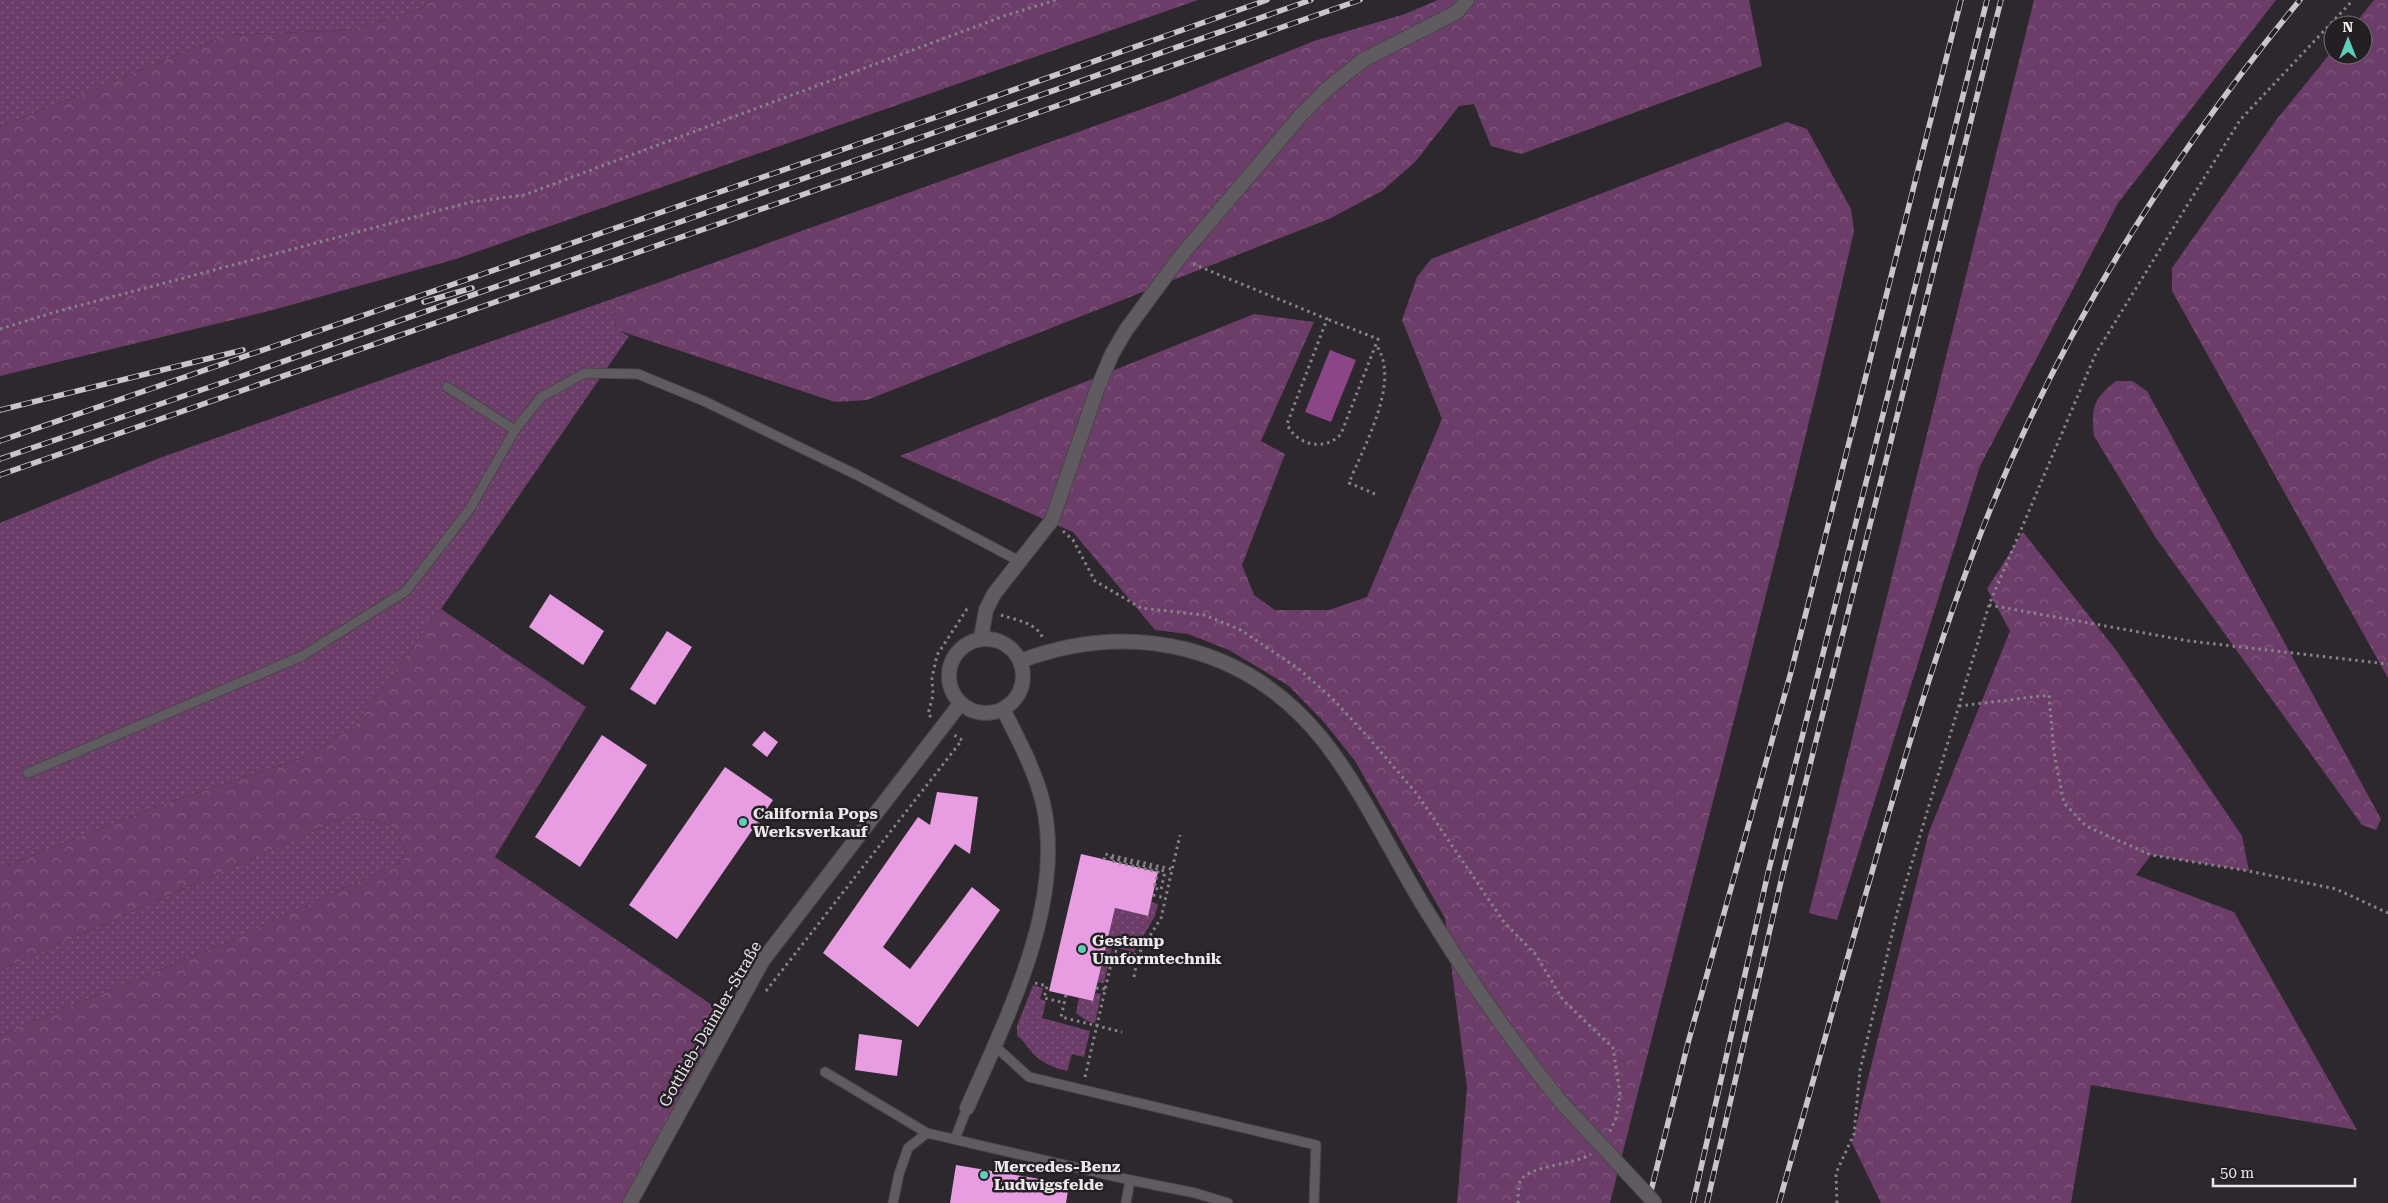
<svg xmlns="http://www.w3.org/2000/svg" width="2388" height="1203" font-family="'Roboto Serif',serif">
  <style>
    .grass { fill: url(#grass-dots) }
    .forest { fill: url(#forest-crowns) }
    .water { fill: #8b4687 }
    .building { fill: #e89ce2 }
    .lines { fill: none; stroke-linecap: round; stroke-linejoin: round }
    .service-casing { stroke: #494548; stroke-width: 11 }
    .minor-casing { stroke: #494548; stroke-width: 16 }
    .path { stroke: #878387; stroke-width: 3; stroke-dasharray: 2.5 4; stroke-linecap: butt }
    .service { stroke: #605b60; stroke-width: 9 }
    .minor { stroke: #605b60; stroke-width: 14 }
    .rail-casing { stroke: #c9c6c9; stroke-width: 5.5 }
    .rail { stroke: #241f23; stroke-width: 4; stroke-dasharray: 11; stroke-linecap: butt }
    .minor-bridge-casing { stroke: #494548; stroke-width: 16; stroke-linecap: butt }
    .minor-bridge { stroke: #605b60; stroke-width: 14 }
    .poi-dot { fill: #5dceb9; stroke: #241f23; stroke-width: 2 }
    .labels { text-anchor: middle; dominant-baseline: central; stroke-width: 5; stroke-linejoin: round; paint-order: stroke }
    .poi-label { font-size: 16px; font-weight: bold; fill: #ebe8eb; stroke: #241f23; text-anchor: start }
    .street-label { font-size: 16px; fill: #ebe8eb; stroke: #241f23 }
  </style>
  <defs>
    <pattern id="grass-dots" width="8" height="8" patternUnits="userSpaceOnUse" patternTransform="scale(1.25)"><rect width="8" height="8" fill="#6d3d6a"/><path d="M2 2h.1M6 6h.1" fill="none" stroke="#82597f" stroke-width="1.8" stroke-linecap="round"/></pattern>
    <pattern id="forest-crowns" width="20" height="18" patternUnits="userSpaceOnUse" patternTransform="scale(1.25)"><rect width="20" height="18" fill="#6d3d6a"/><path d="M2 6a3 3 0 1 1 6 0M12 15a3 3 0 1 1 6 0" fill="none" stroke="#82597f"/></pattern>
  </defs>
  <rect width="100%" height="100%" fill="#2d282d"/>
  <!-- grass -->
  <g class="grass">
    <polygon points="0,0 431,0 422,8 351,30 227,35 0,127"/>
    <polygon points="632,292 612,314 617,330 629,336 441,609 355,725 305,757 161,805 0,868 0,523 162,457"/>
    <polygon points="350,815 390,825 405,848 403,861 223,944 0,1035 0,970"/>
    <polygon points="1151,902 1158,904 1155,916 1134,952 1112,947 1104,983 1097,982 1115,908 1147,916"/>
    <path d="M1033 985 1043 988 1040 999 1046 1001 1042 1018 1090 1031 1084 1057 1072 1054 1067 1071C1052 1067 1041 1063 1031 1051 1026 1046 1023 1039 1017 1036V1026Z"/>
    <polygon points="1095,993 1101,994 1095,1023 1087,1021 1076,1013 1079,998 1093,1001"/>
  </g>
  <!-- forest -->
  <g class="forest">
    <polygon points="431,0 1198,0 456,259 269,311 0,376 0,127 227,35 351,30 422,8"/>
    <polygon points="1438,0 1749,0 1762,66 1521,154 1491,146 1474,104 1459,106 1415,162 1382,191 1329,219 867,400 835,402 617,330 612,314 632,292 1170,99 1314,41 1405,14"/>
    <polygon points="2034,0 2276,0 2118,203 1980,466 1837,920 1809,913"/>
    <polygon points="2374,0 2388,0 2388,678 2172,291 2172,268 2277,119 2333,50 2333,55 2363,55 2363,25 2354,25"/>
    <path d="M1787 122 1807 129 1851 209 1854 231C1780 557 1691 879 1610 1203H1457L1467 1087 1445 918 1355 761 1324 722 1289 686 1229 650 1188 634 1155 630 1073 532 900 456 1254 314 1314 322 1261 441 1285 454 1242 565 1254 595 1275 610H1329L1367 597 1442 419 1402 320 1417 277 1431 259Z"/>
    <path d="M2116 381H2132L2147 391 2381 819 2376 830 2362 825 2156 538 2094 436C2091 408 2093 399 2116 381Z"/>
    <polygon points="2023,532 2116,650 2242,836 2249,871 2151,855 2136,875 2234,912 2357,1130 2091,1085 2071,1203 1881,1203 1852,1143 1929,832 2010,631 1987,589"/>
    <polygon points="441,609 586,707 495,857 731,1018 630,1203 0,1203 0,1035 223,944 403,861 405,848 390,825 350,815 0,970 0,868 161,805 305,757 355,725"/>
  </g>
  <!-- water -->
  <polygon class="water" points="1330,350 1356,360 1331,422 1305,412"/>
  <!-- building -->
  <g class="building">
    <polygon points="550,594 604,631 583,665 529,627"/>
    <polygon points="667,631 692,647 655,705 630,689"/>
    <polygon points="764,731 778,742 767,757 752,745"/>
    <polygon points="602,735 647,765 580,867 535,837"/>
    <polygon points="725,767 773,800 677,939 629,905"/>
    <polygon points="937,792 978,797 970,854 955,844 883,947 910,969 972,887 1000,910 918,1027 823,953 918,817 930,825"/>
    <polygon points="1081,854 1158,872 1148,916 1115,908 1093,1001 1049,991"/>
    <polygon points="859,1034 902,1040 897,1076 855,1070"/>
    <polygon points="956,1165 1069,1184 1066,1203 950,1203"/>
  </g>
  <g class="lines">
    <!-- service casing -->
    <g class="service-casing">
      <g id="service">
        <polyline points="447,387 515,430"/>
        <polyline points="28,773 302,656 406,591 469,510 515,430 541,397 585,373 638,374 704,401 857,475 1019,561"/>
        <polyline points="996,1047 1029,1077 1316,1145 1314,1203"/>
        <polyline points="825,1072 927,1133"/>
        <polyline points="955,1139 967,1108"/>
        <polyline points="893,1203 899,1174 908,1148 927,1133 1130,1180 1195,1193 1228,1203"/>
        <polyline points="1126,1203 1130,1180"/>
      </g>
    </g>
    <!-- minor casing -->
    <g class="minor-casing">
      <g id="minor">
        <polyline points="981,638 986,610 994,594 1052,520 1098,387 1112,354 1126,330 1179,258 1301,115 1326,90 1363,60 1457,12 1467,0"/>
        <circle cx="986" cy="676" r="37"/>
        <path d="M1020 661C1132 619 1247 645 1323 740 1363 791 1390 851 1423 905 1465 974 1510 1039 1561 1102"/>
        <path d="M967 1108C1006 1019 1066 903 1043 803 1035 770 1018 739 1003 709"/>
        <polyline points="630,1203 763,960 960,704"/>
      </g>
    </g>
    <!-- path -->
    <g class="path">
      <path d="M1193 264 1327 319 1287 424C1296 445 1325 452 1341 434L1378 339 1327 319"/>
      <polyline points="0,329 55,312 471,202 524,195 1004,16 1056,0"/>
      <path d="M1375 494 1349 483C1363 447 1402 381 1376 345"/>
      <polyline points="1063,531 1073,540 1095,581 1141,608 1204,615 1239,629 1299,669 1332,698 1368,737 1417,794 1504,922 1536,955 1563,1000 1613,1048 1620,1094 1616,1118 1610,1131"/>
      <polyline points="1989,605 2189,641 2388,664"/>
      <path d="M1001 615C1016 620 1038 623 1043 639"/>
      <polyline points="1959,706 2049,695 2054,753 2064,803 2086,826 2151,855 2249,871 2336,889 2388,913"/>
      <polyline points="931,717 928,714 933,695 932,678 937,655 967,609 970,609"/>
      <polyline points="757,823 767,830"/>
      <polygon points="1111,858 1165,871 1161,890 1154,888 1158,872 1111,861"/>
      <polyline points="1104,860 1105,854 1171,869"/>
      <polyline points="1153,895 1165,898"/>
      <polyline points="1134,977 1138,955 1161,918 1180,835"/>
      <polyline points="1035,983 1047,986 1044,998 1065,1003"/>
      <polyline points="1096,988 1105,989"/>
      <polyline points="766,991 962,740 954,735"/>
      <polyline points="1066,995 1061,1017 1122,1032"/>
      <polyline points="1085,1077 1114,951 1138,955"/>
      <path d="M1518 1203C1518 1196 1518 1185 1521 1180 1531 1165 1574 1165 1591 1154"/>
      <polyline points="1837,1203 1836,1173 1854,1134 1860,1070 1898,909 1989,605 2096,353 2240,120 2353,0"/>
    </g>
    <!-- service -->
    <use href="#service" class="service"/>
    <!-- minor -->
    <use href="#minor" class="minor"/>
    <!-- rail casing -->
    <g class="rail-casing">
      <g id="rail">
        <polyline points="424,302 472,288"/>
        <polyline points="0,410 243,350"/>
        <polyline points="0,441 951,112 1267,0"/>
        <polyline points="0,459 242,376 1311,0"/>
        <polyline points="0,475 1360,0"/>
        <polyline points="1648,1203 1688,1043 1791,672 1961,0"/>
        <polyline points="1693,1203 1768,873 1987,0"/>
        <polyline points="1707,1203 1782,877 2001,0"/>
        <path d="M1779 1203C1812 1086 1844 968 1878 851 1911 735 1945 621 1990 510 2065 325 2173 153 2300 0"/>
      </g>
    </g>
    <!-- rail -->
    <use href="#rail" class="rail"/>
    <!-- minor-bridge casing -->
    <g class="minor-bridge-casing">
      <polyline id="minor-bridge" points="1561,1102 1655,1203"/>
    </g>
    <!-- minor-bridge -->
    <use href="#minor-bridge" class="minor-bridge"/>
  </g>
  <!-- markers -->
  <g class="poi-dot">
    <circle cx="743" cy="822" r="5"/>
    <circle cx="1082" cy="949" r="5"/>
    <circle cx="984" cy="1175" r="5"/>
  </g>
  <g class="labels">
    <!-- poi labels -->
    <g class="poi-label">
      <text x="753" y="813">California Pops<tspan x="753" dy="18">Werksverkauf</tspan></text>
      <text x="1092" y="940">Gestamp<tspan x="1092" dy="18">Umformtechnik</tspan></text>
      <text x="994" y="1166">Mercedes-Benz<tspan x="994" dy="18">Ludwigsfelde</tspan></text>
    </g>
    <!-- street labels -->
    <g class="street-label">
      <text transform="translate(710 1024) rotate(-60)">Gottlieb-Daimler-Straße</text>
    </g>
  </g>
  <!-- north arrow -->
  <g transform="translate(2348 40)"><circle r="24" fill="#241f23" stroke="#746f73"/>
  <path d="M0-4L9 19L0 12L-9 19Z" fill="#5dceb9"/>
  <text y="-8" font-size="14" font-weight="bold" text-anchor="middle" fill="#ebe8eb">N</text>
  </g>
  <!-- scale -->
  <path d="M2213 1178v8h142v-8" fill="none" stroke="#ebe8eb" stroke-width="2.5"/>
  <text x="2220" y="1178" font-size="15" fill="#ebe8eb" stroke="#241f23" stroke-width="4" paint-order="stroke">50 m</text>
</svg>
